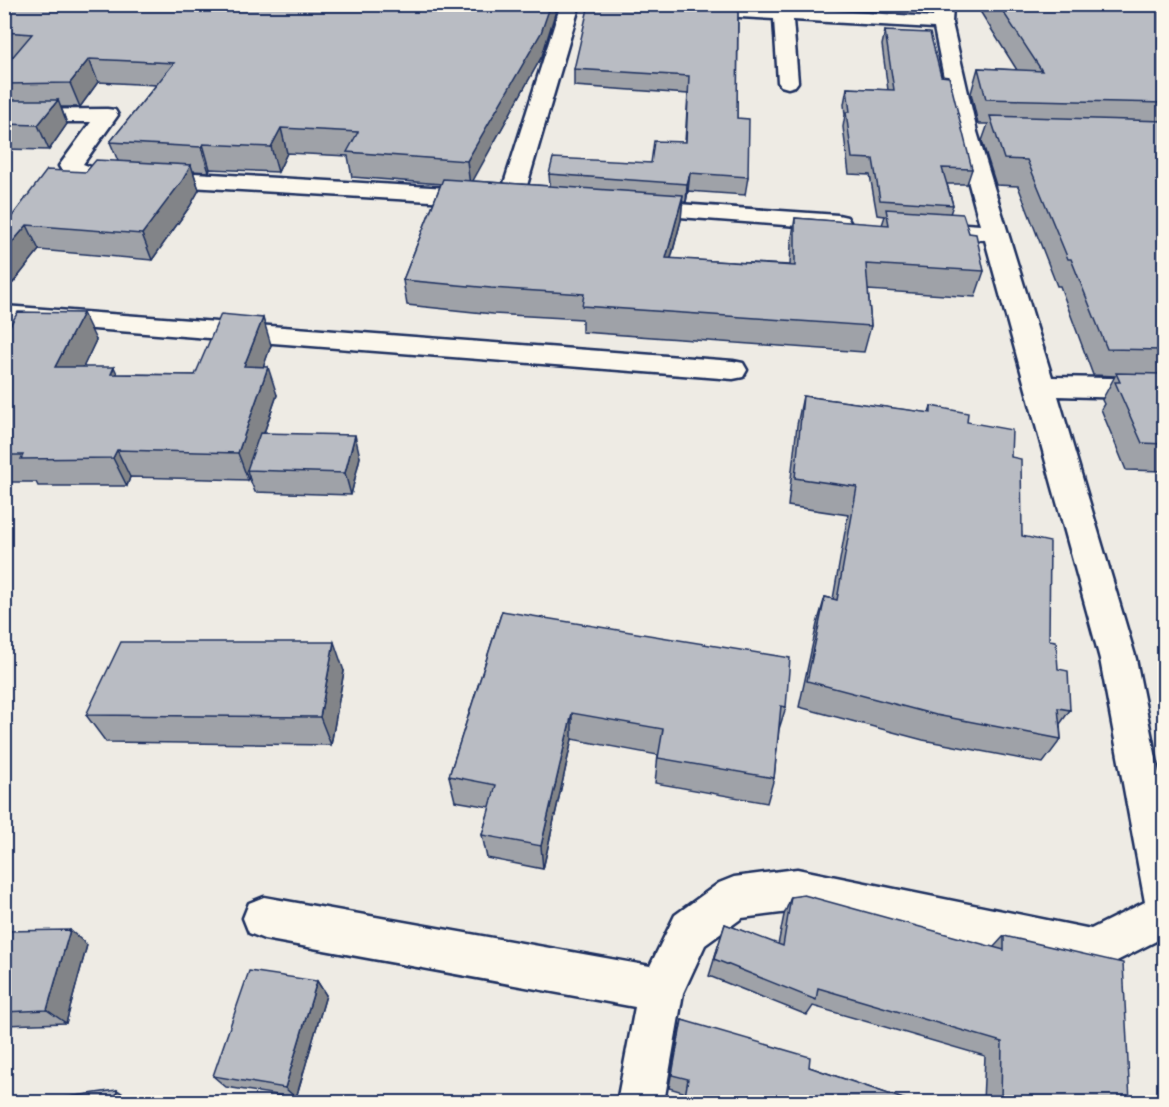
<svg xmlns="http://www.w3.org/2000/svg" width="1169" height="1107" font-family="Mynerve,sans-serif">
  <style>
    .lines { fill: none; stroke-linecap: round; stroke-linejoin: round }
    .minor-casing { stroke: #1b2f5e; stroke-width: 5 }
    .minor { fill: #fbf7ec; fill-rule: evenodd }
    .wall { fill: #9fa2a8; stroke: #1b2f5e; stroke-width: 1.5 }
    .shaded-wall { fill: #828488; stroke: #1b2f5e; stroke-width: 1.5 }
    .building { fill: #b9bcc3; stroke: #1b2f5e; stroke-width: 1.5 }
  </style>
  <rect width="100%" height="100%" fill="#eeebe4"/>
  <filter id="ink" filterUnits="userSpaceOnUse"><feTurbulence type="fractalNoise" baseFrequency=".0167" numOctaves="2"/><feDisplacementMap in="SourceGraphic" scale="12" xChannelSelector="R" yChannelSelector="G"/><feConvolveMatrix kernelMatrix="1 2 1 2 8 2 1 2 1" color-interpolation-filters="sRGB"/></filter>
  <g filter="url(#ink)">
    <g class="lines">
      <!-- minor casing -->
      <g class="minor-casing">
        <g id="minor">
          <polygon points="561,4 580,4 523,199 519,204 511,206 503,204 499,199"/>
          <polygon points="605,4 720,4 933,17 935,4 953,4 952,23 977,132 1052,377 1164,379 1164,399 1058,396 1136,659 1164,798 1164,937 1093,973 797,911 742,918 705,945 683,993 664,1102 617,1102 635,1007 264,939 249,933 243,918 249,903 264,897 650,966 675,915 719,883 734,877 797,869 1091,929 1145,902 1100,659 985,240 923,235 914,233 911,228 914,223 923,221 980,225 955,132 934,28 793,20 798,82 795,86 788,88 781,86 778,82 774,19 614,10 607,8"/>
          <polygon points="107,109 115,110 118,115 83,164 91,167 482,190 490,192 494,197 490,202 482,204 86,181 62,171 59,166 91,122 4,122 4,110"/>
          <polygon points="635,201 838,215 847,217 850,222 847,227 838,229 627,213 623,208 627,203"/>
          <polygon points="4,306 733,361 743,363 747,370 743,377 733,379 4,322"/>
        </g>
      </g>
      <!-- minor -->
      <use href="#minor" class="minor"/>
    </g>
    <!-- wall -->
    <g class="wall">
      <polygon points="4,4 542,56 472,181 550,186 549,174 651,163 685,142 688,94 574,86 574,69 738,4 737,118 748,177 745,195 688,191 686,202 682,202 681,220 671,259 790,265 791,244 795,218 882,225 885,216 877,215 870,175 849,174 843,127 845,115 844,104 847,88 888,90 882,45 885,31 941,76 972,169 967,184 947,184 953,205 950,214 969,233 984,271 975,297 868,290 871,326 864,352 582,332 582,319 493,314 407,305 403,280 441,184 352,177 348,156 287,153 278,172 210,169 209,172 193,171 199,190 190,206 152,260 39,250 13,283 4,283 4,223 7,223 86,172 118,161 110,142 156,85 98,82 80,107 61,107 67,124 49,150 4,149 4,67 14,56 4,55"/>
      <polygon points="979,4 1164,4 1164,471 1126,470 1101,409 1104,404 1102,400 1115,376 1093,375 1060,286 1057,286 1018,186 996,185 982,141 988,124 978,124 971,93 978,68 1017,70 978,8"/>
      <polygon points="4,335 96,340 83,367 117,374 195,375 271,345 263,367 277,395 264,433 360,457 351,495 255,492 249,477 248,480 130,477 127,486 38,486 36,482 4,482"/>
      <polygon points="803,396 929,413 931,406 967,422 1011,457 1022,536 1049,640 1070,710 1060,724 1061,739 1043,763 923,740 799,707 817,624 825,597 833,599 848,515 788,506 797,425"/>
      <polygon points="502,611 786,707 779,729 774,778 767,803 655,783 658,755 572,739 543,869 487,858 482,835 490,807 455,801 449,776"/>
      <polygon points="344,671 331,745 106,742 86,715"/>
      <polygon points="791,897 993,948 1004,936 1130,1102 983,1102 985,1056 813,1006 807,1015 709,976 725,924 778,945 784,915"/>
      <polygon points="4,931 87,945 66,1023 4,1025"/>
      <polygon points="317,981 326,995 296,1098 226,1087 213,1076"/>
      <polygon points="682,1020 809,1067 912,1102 682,1102 683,1092 669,1088 678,1035"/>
    </g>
    <!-- shaded-wall -->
    <g class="shaded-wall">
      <polygon points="551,4 558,4 542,56 470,186 467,161"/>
      <polygon points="89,59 98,82 80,107 70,83"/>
      <polygon points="58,100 67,124 49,150 38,125"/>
      <polygon points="281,128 287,153 278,172 271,147"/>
      <polygon points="203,144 210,169 209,172 201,147"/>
      <polygon points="191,165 199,190 190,206 152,260 142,234"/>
      <polygon points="690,173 688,191 686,202 687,184"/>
      <polygon points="683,195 681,220 664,284 666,258"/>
      <polygon points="27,225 39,250 13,283 4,267 4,252"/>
      <polygon points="83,313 96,340 70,395 55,367"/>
      <polygon points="263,318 271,345 254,394 244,366"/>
      <polygon points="114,367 127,395 111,374"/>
      <polygon points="268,367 277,395 251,470 247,470 249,477 248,480 238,453"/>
      <polygon points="355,435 360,457 351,495 345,473"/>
      <polygon points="117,450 130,477 127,486 113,458"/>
      <polygon points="334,642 344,671 331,745 320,717"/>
      <polygon points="572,713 572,739 543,869 541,846"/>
      <polygon points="70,930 87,945 66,1023 47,1010"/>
      <polygon points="317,981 326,995 296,1098 285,1088"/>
      <polygon points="117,1090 136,1102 115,1102"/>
    </g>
    <!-- building -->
    <g class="building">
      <polygon points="4,4 551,4 541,33 467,161 347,152 358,132 281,128 271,147 203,144 201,147 110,142 174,63 89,59 70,83 4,84 4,67 32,34 4,32"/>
      <polygon points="589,4 738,4 737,118 749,119 748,177 690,173 687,184 549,174 553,158 651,163 654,141 686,142 689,76 574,69"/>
      <polygon points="998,4 1164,4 1164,103 986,99 978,68 1042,71"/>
      <polygon points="885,31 930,33 941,76 949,77 972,169 942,168 953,205 880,200 873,159 852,158 846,112 850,112 847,88 894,90"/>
      <polygon points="4,100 58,100 38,125 4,124"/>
      <polygon points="990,116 1164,121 1164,350 1107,349 1071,259 1068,259 1027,160 1004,159"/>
      <polygon points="96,160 191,165 182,181 142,234 27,225 4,252 4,223 7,223 47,170 86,172"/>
      <polygon points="443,179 683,195 666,258 795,266 795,218 889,225 886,209 963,214 969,233 976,234 984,271 866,264 871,326 582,306 584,294 491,288 403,280"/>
      <polygon points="18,312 83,313 55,367 114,367 111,374 195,375 221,314 263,318 244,366 268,367 238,453 117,450 113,458 21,459 23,455 4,455 4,335"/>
      <polygon points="1116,373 1164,374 1164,444 1142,443 1115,382 1120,382"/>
      <polygon points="803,396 931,413 931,406 968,413 967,422 1012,430 1011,457 1021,459 1022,536 1050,542 1049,640 1056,641 1058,669 1068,671 1070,710 1058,708 1061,739 936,715 807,681 825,597 837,600 857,487 795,478"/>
      <polygon points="260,433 355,435 345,473 247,470"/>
      <polygon points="502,611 790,658 786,707 781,706 774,778 658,758 663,729 572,713 541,846 482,835 496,785 449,776"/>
      <polygon points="121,642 334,642 320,717 86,715"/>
      <polygon points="804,895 1004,950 1004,936 1123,963 1130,1102 1001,1102 1002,1042 818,988 816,1000 714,959 725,924 783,946 791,897"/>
      <polygon points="70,930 47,1010 4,1012 4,931"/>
      <polygon points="249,971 317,981 285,1088 213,1076"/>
      <polygon points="682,1020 810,1057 809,1067 912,1102 684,1102 688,1079 672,1075"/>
      <polygon points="117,1090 115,1102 33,1102"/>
    </g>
  </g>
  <!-- margin -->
  <rect width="1169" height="1107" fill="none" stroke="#fbf7ec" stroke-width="24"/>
  <rect x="12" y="12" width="1145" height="1083" fill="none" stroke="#1b2f5e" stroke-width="2" filter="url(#ink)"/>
</svg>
